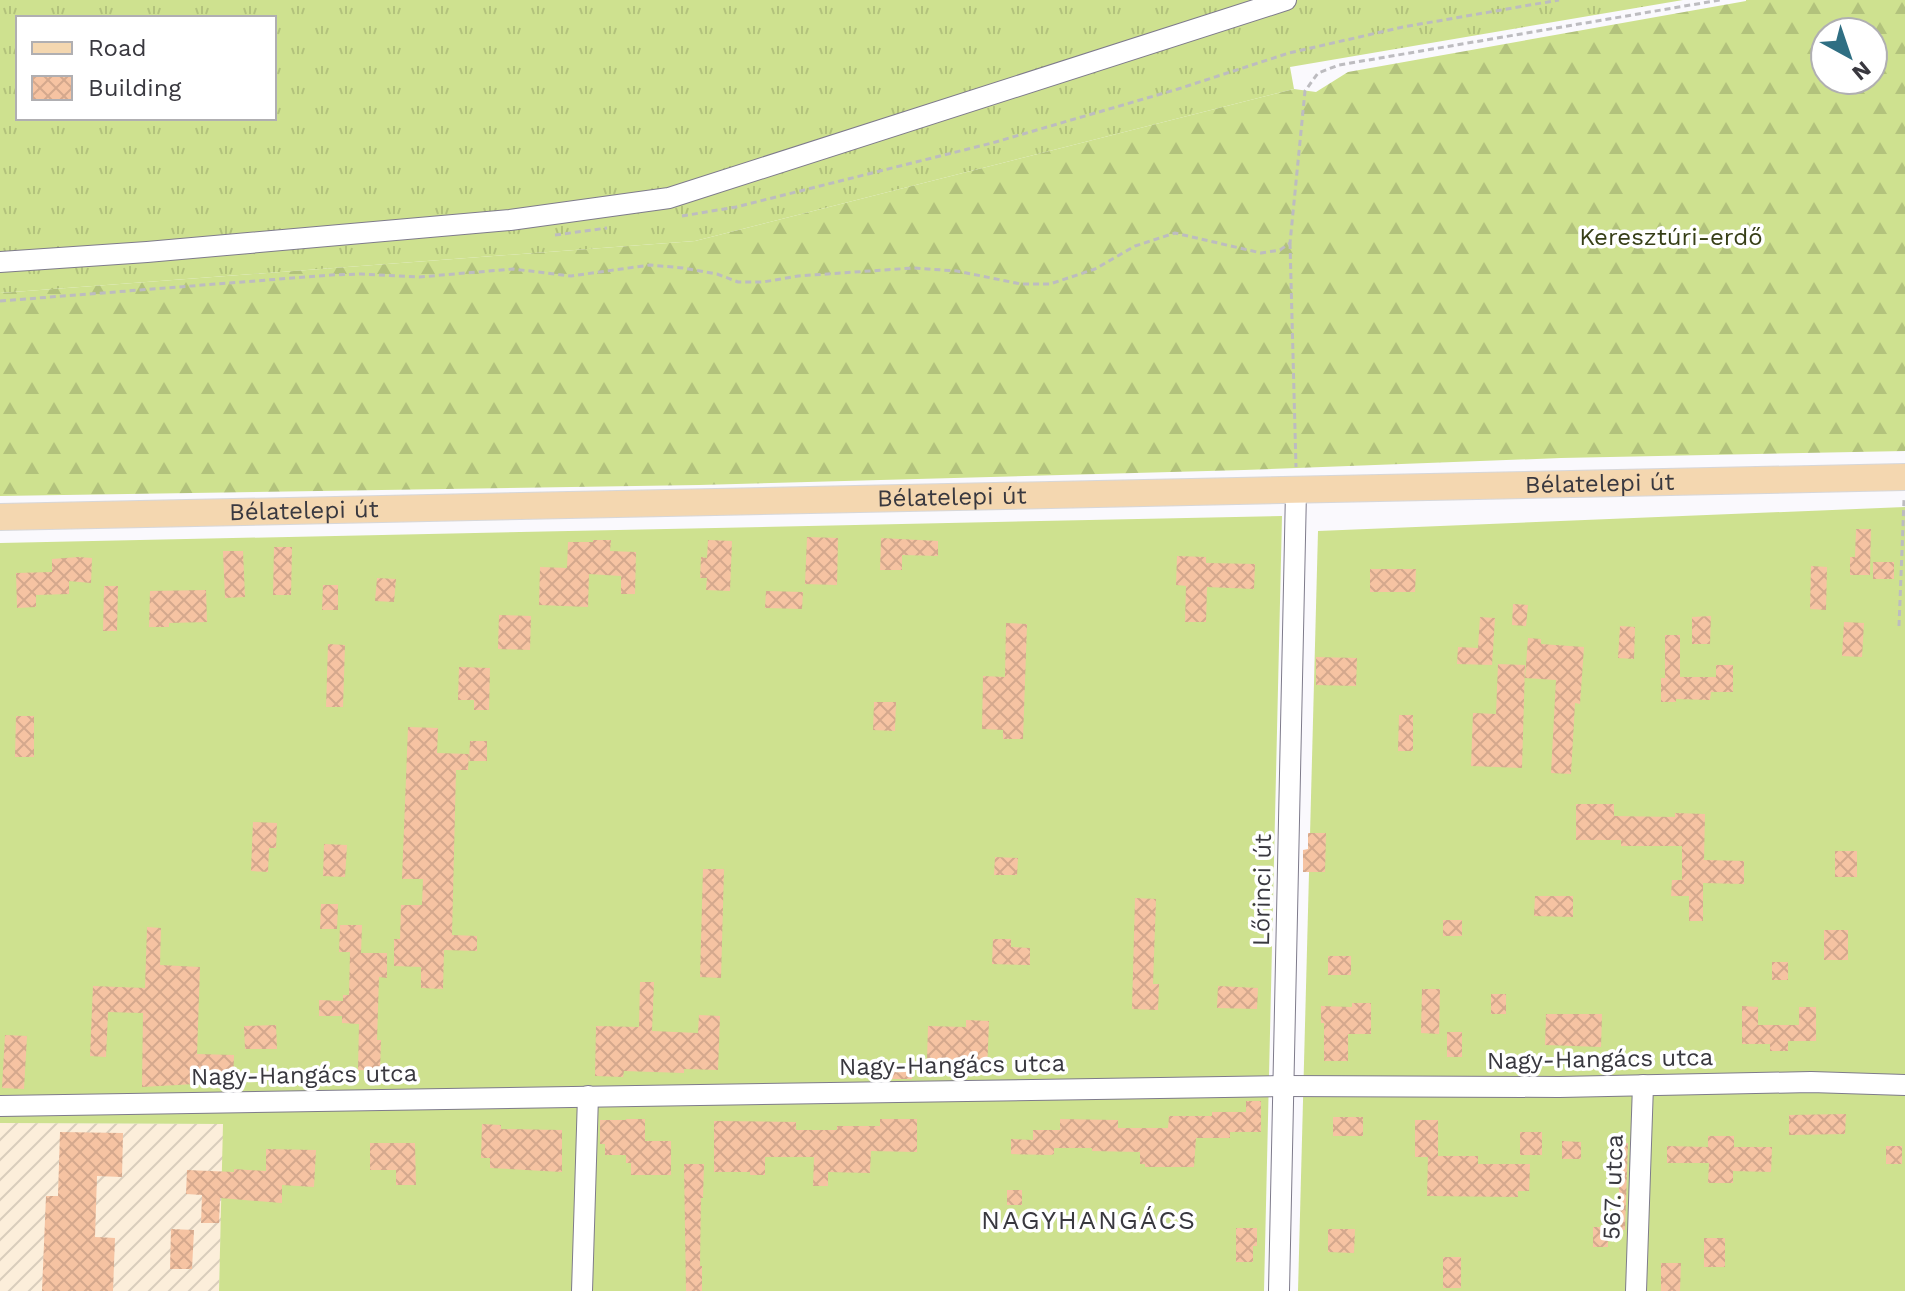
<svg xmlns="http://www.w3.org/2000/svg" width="1905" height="1291" font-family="'Work Sans',sans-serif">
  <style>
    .industrial { fill: url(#industrial-furrows) }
    .grass { fill: url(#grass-tufts); fill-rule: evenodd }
    .forest { fill: url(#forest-firs); fill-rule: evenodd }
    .garden { fill: #cee18f }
    .building { fill: url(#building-cross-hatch) }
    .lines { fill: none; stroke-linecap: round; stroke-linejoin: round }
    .minor-casing { stroke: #7e7b8b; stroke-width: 22 }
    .major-casing { stroke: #d7d7d9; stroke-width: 28 }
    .path { stroke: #bdbcc0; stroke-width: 3; stroke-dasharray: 6 4; stroke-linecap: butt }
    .minor { stroke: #fff; stroke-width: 20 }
    .major { stroke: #f4d7b0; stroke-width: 26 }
    .labels { text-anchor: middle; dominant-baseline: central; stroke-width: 7; stroke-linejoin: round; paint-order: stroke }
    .park-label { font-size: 24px; fill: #373f17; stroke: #fff }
    .street-label { font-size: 24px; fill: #39383f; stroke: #fff }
    .neighbourhood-label { font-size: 26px; letter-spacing: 2px; fill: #39383f; stroke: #fff }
  </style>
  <defs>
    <pattern id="industrial-furrows" width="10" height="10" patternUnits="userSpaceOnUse" patternTransform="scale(2)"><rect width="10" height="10" fill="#fceeda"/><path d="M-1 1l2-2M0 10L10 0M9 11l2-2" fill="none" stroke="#d9cdbc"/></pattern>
    <pattern id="grass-tufts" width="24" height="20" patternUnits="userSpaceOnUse" patternTransform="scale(2)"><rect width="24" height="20" fill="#cee18f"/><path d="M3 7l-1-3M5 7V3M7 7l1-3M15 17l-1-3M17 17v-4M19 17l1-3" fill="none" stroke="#b2c27c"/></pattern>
    <pattern id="forest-firs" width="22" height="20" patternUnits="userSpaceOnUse" patternTransform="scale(2)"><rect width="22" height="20" fill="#cee18f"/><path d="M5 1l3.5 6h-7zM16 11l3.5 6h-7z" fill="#b2c27c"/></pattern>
    <pattern id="building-cross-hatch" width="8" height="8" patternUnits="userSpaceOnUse" patternTransform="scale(2)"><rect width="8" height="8" fill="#f6c3a2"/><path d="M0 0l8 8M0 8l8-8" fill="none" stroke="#d4a88d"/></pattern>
  </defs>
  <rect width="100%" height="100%" fill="#faf9fd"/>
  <!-- industrial -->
  <polygon class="industrial" points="0,1123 224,1124 219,1291 0,1291"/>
  <!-- grass -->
  <path class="grass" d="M0 0H1683L1290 67 1294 89 695 241 0 293ZM18 18H274V118H18Z"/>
  <!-- forest -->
  <path class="forest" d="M1746 0H1905V451L1561 458 1244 470 699 485 0 496V293L695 241 1294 89 1316 92 1348 72 1746 1ZM1825 32H1873V80H1825Z"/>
  <!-- garden -->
  <g class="garden">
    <polygon points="1905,507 1905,1291 1298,1291 1318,531"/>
    <polygon points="1282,516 1264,1291 219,1291 223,1124 0,1123 0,543"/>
  </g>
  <!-- building -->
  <g class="building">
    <polygon points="1856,529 1871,529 1870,575 1850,575 1850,557 1855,557"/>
    <polygon points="807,537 838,538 837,585 805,584"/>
    <polygon points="881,538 938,541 938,556 902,555 902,570 880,570"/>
    <polygon points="593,540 611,540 610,551 636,552 635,594 621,594 621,576 589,574 588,607 539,605 540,567 567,568 568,542 593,542"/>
    <polygon points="708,540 732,541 730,591 706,590 707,578 700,578 701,557 707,558"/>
    <polygon points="274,547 292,547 291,595 273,595"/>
    <polygon points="223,551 243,551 245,597 225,598"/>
    <polygon points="1177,556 1206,557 1206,563 1255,564 1254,589 1207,587 1206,622 1185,622 1186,586 1176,585"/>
    <polygon points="78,557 92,558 91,583 69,581 69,594 36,595 36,607 17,608 16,573 52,572 52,559"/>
    <rect x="1873" y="562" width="21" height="17"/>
    <polygon points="1811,566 1827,567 1826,610 1810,609"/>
    <polygon points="1370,569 1416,569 1415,592 1370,592"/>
    <polygon points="377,578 396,579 394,602 375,601"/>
    <polygon points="323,585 338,585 338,610 322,610"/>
    <polygon points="104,586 118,586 117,631 103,631"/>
    <polygon points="206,590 207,622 169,623 169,627 149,627 150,591"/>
    <polygon points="766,591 803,592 802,609 765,608"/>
    <polygon points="1513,604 1528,605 1526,626 1512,625"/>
    <polygon points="499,615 531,616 530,650 498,649"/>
    <polygon points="1711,616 1710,644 1692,644 1692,617"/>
    <polygon points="1480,617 1495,618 1492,665 1457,664 1458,647 1478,648"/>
    <polygon points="1844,622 1864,623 1862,657 1842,656"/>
    <polygon points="1006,623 1027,624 1023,739 1003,739 1003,730 982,729 983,676 1005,677"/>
    <polygon points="1620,626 1635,627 1634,659 1618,658"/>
    <polygon points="1665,635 1680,635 1680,677 1716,677 1716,665 1733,665 1733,692 1711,692 1710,700 1676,699 1676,702 1661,702 1661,678 1665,678"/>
    <polygon points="1528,638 1541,639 1541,644 1584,647 1580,704 1575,703 1571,774 1551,773 1556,680 1525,678"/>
    <polygon points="328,644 345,645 343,707 326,707"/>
    <polygon points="1316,657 1357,658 1356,686 1316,685"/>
    <polygon points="1498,664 1525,665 1522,768 1471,766 1473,713 1496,714"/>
    <polygon points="459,667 490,668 489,710 474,710 474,700 458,700"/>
    <polygon points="874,702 896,702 895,731 873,730"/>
    <polygon points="1399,715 1413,715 1413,751 1398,751"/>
    <polygon points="16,716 34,716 34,757 15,757"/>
    <polygon points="408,727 438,728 437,753 469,754 468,770 456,770 452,935 477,936 477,951 444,950 443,989 421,988 421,967 394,966 394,939 400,939 401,905 422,905 423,879 402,879"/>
    <polygon points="470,741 487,741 487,761 469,761"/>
    <polygon points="1576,804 1614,804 1614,816 1675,817 1675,813 1705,814 1704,860 1744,861 1744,884 1703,883 1703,921 1689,921 1689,896 1671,896 1672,880 1682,880 1682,846 1621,846 1621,840 1576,840"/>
    <polygon points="253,822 277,823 276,848 269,848 268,872 251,871"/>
    <polygon points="1308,833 1326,833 1325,872 1303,872 1303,850 1308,849"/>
    <polygon points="324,844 347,845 345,877 323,876"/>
    <rect x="1835" y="851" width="22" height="26"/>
    <polygon points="995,857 1018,858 1017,875 994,875"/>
    <polygon points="703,869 724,869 721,978 700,977"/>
    <polygon points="1535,896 1573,896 1573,917 1534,916"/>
    <polygon points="1135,898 1156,899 1153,984 1159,984 1158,1010 1132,1009"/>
    <polygon points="321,904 338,904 337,929 320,929"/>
    <rect x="1443" y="920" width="19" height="16"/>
    <polygon points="340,925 362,925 361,953 387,953 387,978 379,977 377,1040 381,1040 380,1071 358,1070 359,1024 342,1023 342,1016 319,1016 319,1000 343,1001 343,995 349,995 350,952 339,952"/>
    <polygon points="147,927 161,928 160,965 200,967 197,1054 234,1055 233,1085 195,1084 142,1087 143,1013 108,1012 106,1057 90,1056 93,986 145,988"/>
    <rect x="1824" y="930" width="24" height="30"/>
    <polygon points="993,939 1011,939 1011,947 1030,948 1030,965 992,964"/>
    <rect x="1328" y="956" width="23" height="19"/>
    <rect x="1772" y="962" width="16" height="18"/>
    <polygon points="640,982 654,982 652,1031 698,1033 699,1015 720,1016 718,1070 684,1069 684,1073 624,1071 623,1077 595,1076 596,1026 639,1027"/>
    <polygon points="1218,986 1258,988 1257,1009 1217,1008"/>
    <polygon points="1422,989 1440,989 1439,1034 1421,1033"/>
    <rect x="1491" y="994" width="15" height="20"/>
    <polygon points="1352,1003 1371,1003 1371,1034 1348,1034 1348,1061 1324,1061 1324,1023 1321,1023 1321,1006 1352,1007"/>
    <polygon points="1742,1006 1758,1007 1758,1025 1799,1025 1799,1007 1816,1007 1816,1041 1788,1041 1788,1051 1770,1051 1770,1044 1742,1044"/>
    <polygon points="1546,1014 1602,1014 1601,1047 1545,1045"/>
    <polygon points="966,1020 989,1021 987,1071 958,1070 959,1061 927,1060 928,1026 966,1027"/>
    <polygon points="276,1025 277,1049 245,1049 244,1026"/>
    <rect x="1447" y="1032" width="15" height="25"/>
    <polygon points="5,1035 27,1036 24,1089 2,1088"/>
    <polygon points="881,1064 913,1065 912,1079 881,1079"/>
    <polygon points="1246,1101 1261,1101 1261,1132 1230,1132 1230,1138 1196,1138 1194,1167 1145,1167 1145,1164 1140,1164 1140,1152 1092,1151 1092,1148 1054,1148 1054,1154 1051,1155 1011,1154 1011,1139 1033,1140 1033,1130 1060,1130 1060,1119 1118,1120 1118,1128 1168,1128 1169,1116 1212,1116 1212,1112 1246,1112"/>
    <polygon points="1846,1114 1845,1134 1789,1135 1789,1115"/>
    <rect x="1333" y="1117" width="30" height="19"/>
    <polygon points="626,1119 645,1119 645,1141 671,1141 671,1175 631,1175 631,1163 626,1163 626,1155 605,1155 605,1144 600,1144 600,1120 626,1120"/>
    <polygon points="880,1119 917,1119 917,1152 871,1151 870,1173 828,1172 828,1186 813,1186 814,1157 765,1157 765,1175 750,1175 750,1172 714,1172 714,1121 796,1122 796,1130 837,1130 837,1126 880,1126"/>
    <polygon points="1415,1120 1438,1120 1438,1156 1478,1156 1478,1164 1530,1164 1529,1191 1518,1191 1518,1197 1427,1196 1428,1157 1415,1157"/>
    <polygon points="482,1124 501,1125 501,1129 562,1130 562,1172 490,1168 490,1158 481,1158"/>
    <polygon points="60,1132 123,1133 122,1177 97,1176 95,1237 115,1238 113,1291 42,1291 46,1196 58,1196"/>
    <rect x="1520" y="1132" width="22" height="23"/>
    <polygon points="1708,1136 1734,1136 1734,1147 1772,1147 1771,1172 1733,1171 1733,1183 1708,1183 1709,1163 1667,1163 1667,1146 1708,1147"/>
    <polygon points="1562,1141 1581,1142 1581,1159 1562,1159"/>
    <polygon points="370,1143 415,1143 416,1185 396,1185 396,1170 370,1170"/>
    <polygon points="1619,1143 1628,1143 1625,1230 1616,1230 1616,1200 1619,1200"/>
    <rect x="1886" y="1146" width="16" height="18"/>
    <polygon points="266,1149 316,1150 314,1187 282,1185 282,1203 220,1198 219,1223 201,1223 202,1195 186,1194 187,1170 234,1172 234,1169 266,1171"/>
    <polygon points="684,1164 704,1164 703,1198 701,1198 700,1266 702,1266 702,1291 686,1291"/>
    <rect x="1007" y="1190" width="15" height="15"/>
    <rect x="1593" y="1227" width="15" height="20"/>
    <polygon points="1236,1228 1257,1228 1257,1246 1253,1246 1253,1262 1236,1262"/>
    <polygon points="171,1229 194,1230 192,1269 170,1269"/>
    <polygon points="1328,1229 1355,1229 1354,1253 1328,1252"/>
    <rect x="1704" y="1238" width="21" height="29"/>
    <rect x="1443" y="1257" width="18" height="31"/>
    <polygon points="1661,1263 1681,1263 1680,1291 1661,1291"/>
  </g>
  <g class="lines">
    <!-- minor casing -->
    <g class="minor-casing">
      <g id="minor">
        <polyline points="0,262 147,252 510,220 669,198 1286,0"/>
        <polyline points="0,1106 1283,1086 1559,1087 1811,1082 1905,1085"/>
        <polyline points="582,1291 588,1096"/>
        <polyline points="1279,1291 1296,491"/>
        <polyline points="1636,1291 1643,1085"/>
      </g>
    </g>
    <!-- major casing -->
    <g class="major-casing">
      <g id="major">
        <path id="s1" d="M0 517 1905 477"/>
      </g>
    </g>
    <!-- path -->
    <g class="path">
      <polyline points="682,216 736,207 992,143 1178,89 1289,53 1403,27 1559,0"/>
      <polyline points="555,235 607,228"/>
      <polyline points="1290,243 1296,467"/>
      <polyline points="0,301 331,275 361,274 419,277 513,269 571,276 650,265 683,268 717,274 738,282 763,282 798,276 913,268 957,271 1021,284 1050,284 1095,269 1135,246 1175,233 1261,253 1280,250 1290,243 1305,91 1318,73 1339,65 1720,0"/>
      <polyline points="1899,626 1904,500"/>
    </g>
    <!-- minor -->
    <use href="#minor" class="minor"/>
    <!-- major -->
    <use href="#major" class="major"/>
  </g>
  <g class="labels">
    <!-- park labels -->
    <g class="park-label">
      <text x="1671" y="237">Keresztúri-erdő</text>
    </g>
    <!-- street labels -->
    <g class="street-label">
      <text stroke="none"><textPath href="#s1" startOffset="1600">Bélatelepi út</textPath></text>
      <text stroke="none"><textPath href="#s1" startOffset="952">Bélatelepi út</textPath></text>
      <text stroke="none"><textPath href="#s1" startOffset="304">Bélatelepi út</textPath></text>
      <text transform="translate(1262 890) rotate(-89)">Lőrinci út</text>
      <text transform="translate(1600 1059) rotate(-1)">Nagy-Hangács utca</text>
      <text transform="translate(952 1065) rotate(-1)">Nagy-Hangács utca</text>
      <text transform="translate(304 1075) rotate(-1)">Nagy-Hangács utca</text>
      <text transform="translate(1613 1187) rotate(-88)">567. utca</text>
    </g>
    <!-- neighbourhood labels -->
    <g class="neighbourhood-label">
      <text x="1089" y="1220">NAGYHANGÁCS</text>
    </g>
  </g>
  <!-- legend -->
  <rect x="16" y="16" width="260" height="104" fill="#ffffff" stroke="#b0afb2" stroke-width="2"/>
  <rect x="32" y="42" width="40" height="12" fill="#f4d7b0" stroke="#b0afb2" stroke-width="2"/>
  <text x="88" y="56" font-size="24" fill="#39383f">Road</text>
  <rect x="32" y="76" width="40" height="24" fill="url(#building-cross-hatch)" stroke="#b0afb2" stroke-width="2"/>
  <text x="88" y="96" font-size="24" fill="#39383f">Building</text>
  <!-- north arrow -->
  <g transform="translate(1849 56) rotate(140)"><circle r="38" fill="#ffffff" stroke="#b0afb2" stroke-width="2"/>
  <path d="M0-6L14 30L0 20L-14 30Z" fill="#2f6f83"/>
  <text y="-12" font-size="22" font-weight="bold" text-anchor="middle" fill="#39383f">N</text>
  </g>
</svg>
